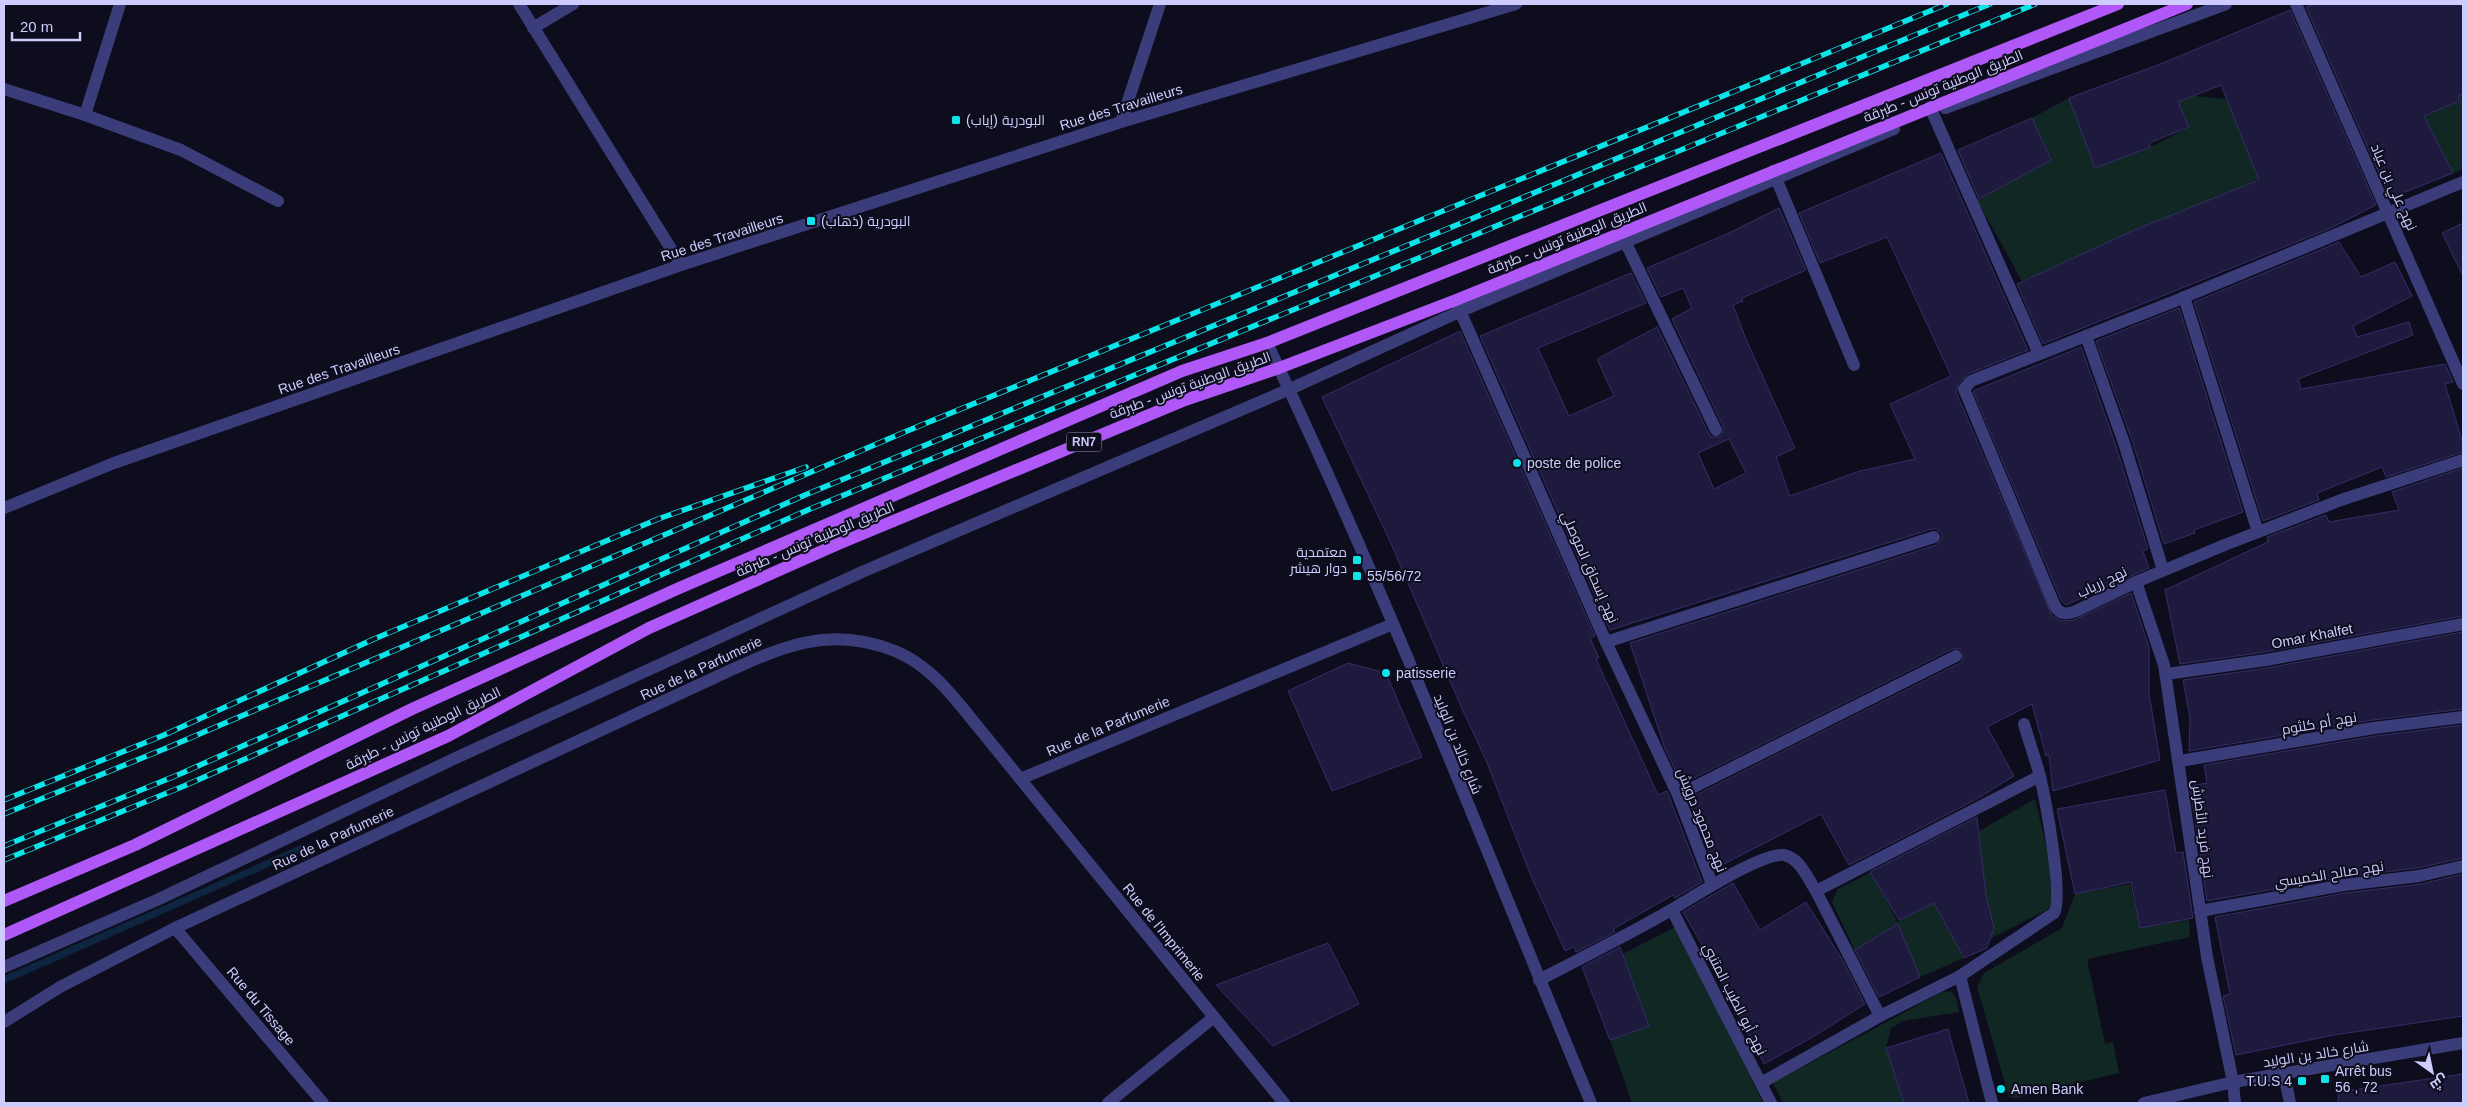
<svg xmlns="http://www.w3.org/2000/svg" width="2467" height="1107" font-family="Helvetica,Cairo,sans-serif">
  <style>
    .green { fill: #102724 }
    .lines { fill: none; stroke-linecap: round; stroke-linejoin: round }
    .stream { stroke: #0e2540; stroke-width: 7 }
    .building { fill: #1e1a3d; stroke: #342d68; fill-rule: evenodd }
    .minor { stroke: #3a3d7a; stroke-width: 12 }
    .major { stroke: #af58f7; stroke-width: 12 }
    .rail-casing { stroke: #0be5e9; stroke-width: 5.5 }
    .rail { stroke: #0e0d1d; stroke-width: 4; stroke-dasharray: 11; stroke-linecap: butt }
    .poi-dot { fill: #0be5e9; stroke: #0e0d1d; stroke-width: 2 }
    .labels { text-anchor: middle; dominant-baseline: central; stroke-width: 4; stroke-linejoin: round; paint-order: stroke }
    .shield { fill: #0e0d1d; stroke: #9493ba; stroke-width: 1 }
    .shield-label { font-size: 12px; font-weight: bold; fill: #cdccfd }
    .street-label { font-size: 14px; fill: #cdccfd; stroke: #0e0d1d }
    .poi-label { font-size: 14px; fill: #cdccfd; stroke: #0e0d1d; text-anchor: start }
  </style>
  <rect width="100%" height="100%" fill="#0e0d1d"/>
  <!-- green -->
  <g class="green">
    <polygon points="2463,94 2463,169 2453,173 2424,116 2459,101 2458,96"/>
    <polygon points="2194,96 2227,99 2283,169 2022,281 1977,200 2051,160 2032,118 2069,98 2095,168 2151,147 2189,127 2176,98"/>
    <polygon points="2035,799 2050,862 2051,904 2048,909 1990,939 1979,831"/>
    <polygon points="1872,872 1898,923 1899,920 1940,900 1948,914 1943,919 1964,958 1920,977 1898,924 1855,951 1832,902 1838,889"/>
    <polygon points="2130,884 2140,928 2189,920 2190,937 2087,959 2105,1044 2113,1042 2119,1073 2017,1098 2009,1097 1977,987 1984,973 2062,928 2075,894"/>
    <polygon points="1677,926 1763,1103 1632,1103 1610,1040 1649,1026 1623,954"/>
    <polygon points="1951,991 1957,1000 1959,1012 1903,1021 1891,1028 1886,1048 1904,1103 1783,1103 1773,1083 1942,992"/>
  </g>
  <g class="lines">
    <!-- stream -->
    <polyline class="stream" points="4,980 303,848"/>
  </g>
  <!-- building -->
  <g class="building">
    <polygon points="2315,4 2463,4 2463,94 2458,96 2459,101 2424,116 2453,173 2390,198 2306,7"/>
    <polygon points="2290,10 2376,205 2331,228 2043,344 2017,284 2130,232 2259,180 2221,85 2178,102 2189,127 2149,143 2151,147 2095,168 2069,98 2163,63"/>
    <polygon points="2032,118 2051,160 1979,199 1958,150"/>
    <path d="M1941 153 2028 350 1968 374 1958 384 1956 392 2052 616 2062 621 2074 620 2131 593 2149 647V693L2160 760 2053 791 2049 755 2046 756 2032 704 1987 727 2014 776 1975 800 1849 865 1821 814 1722 865 1724 869 1717 873 1688 799 1960 663 1963 660V653L1960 649H1952L1682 784 1665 749 1630 643 1936 545 1942 539V534L1936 529H1932L1610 630 1480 336 1631 273 1646 303 1538 348 1569 416 1614 396 1597 359 1657 327 1709 434 1712 437H1719L1723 434V426L1672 319 1692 308 1683 288 1661 297 1647 268 1727 234 1779 208 1806 270 1742 298 1743 301 1733 305 1746 339 1795 448 1776 457 1790 496 1860 471 1915 459 1890 404 1951 376 1887 237 1820 263 1799 213ZM1729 439 1746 473 1714 489 1698 453Z"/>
    <polygon points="2463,223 2463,276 2442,233"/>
    <polygon points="2339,242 2361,277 2395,262 2412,296 2353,326 2357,337 2409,322 2413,335 2298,379 2301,389 2445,364 2453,382 2445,384 2463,444 2463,452 2386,477 2382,467 2317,493 2319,500 2263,521 2194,302"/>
    <polygon points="2179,308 2243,512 2194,530 2195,533 2164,544 2132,440 2096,341"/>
    <polygon points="1460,331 1595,636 1590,638 1599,658 1596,659 1658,795 1667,791 1702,882 1675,898 1673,895 1613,929 1615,932 1576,952 1574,947 1565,951 1531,876 1486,760 1463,711 1389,539 1322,397"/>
    <polygon points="2081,347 2116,446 2148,549 2143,551 2149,568 2066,605 2061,600 1973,391"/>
    <polygon points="2463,468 2463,616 2265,652 2180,664 2165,590 2268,542 2267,537 2326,515 2329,522 2399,510 2392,492"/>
    <polygon points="2463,632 2463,709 2373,720 2189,751 2190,719 2183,680 2267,668"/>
    <polygon points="1348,663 1386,673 1422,757 1332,791 1288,691"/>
    <polygon points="2463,725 2463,858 2418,868 2343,877 2207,901 2190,786 2207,783 2204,765 2375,736"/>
    <polygon points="2165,790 2176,853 2183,852 2193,918 2140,928 2131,882 2075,894 2057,809"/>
    <polygon points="1977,817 1986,895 1994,928 1987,948 1964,958 1934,903 1899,920 1870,872"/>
    <polygon points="2463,874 2463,1016 2334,1035 2236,1055 2223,996 2230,994 2215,917 2345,893 2421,884"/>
    <polygon points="1733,883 1760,930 1806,902 1842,959 1865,1004 1811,1038 1764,1064 1712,962 1683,912"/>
    <polygon points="1898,924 1920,977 1879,997 1855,950"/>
    <polygon points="1328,943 1359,1004 1273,1046 1216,985"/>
    <polygon points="1620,947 1649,1026 1610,1040 1582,967"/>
    <polygon points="1948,1029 1969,1103 1904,1103 1886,1048"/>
    <polygon points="2463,1074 2463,1103 2338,1103 2338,1092"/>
  </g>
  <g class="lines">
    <!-- minor -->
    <g class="minor">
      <polyline points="519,4 681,265"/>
      <polyline points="2296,4 2463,384"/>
      <polyline points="533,28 573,4"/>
      <polyline points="4,89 85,115 181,150 278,201"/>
      <polyline points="1930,107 2039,354"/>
      <polyline points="1945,108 2226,4"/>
      <polyline points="85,115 120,4"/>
      <polyline points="1121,122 1160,4"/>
      <polyline points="1773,171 1854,365"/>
      <path d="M2463 182 2170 303 1971 381 1964 389 2054 604C2059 615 2066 615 2076 611L2136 582 2227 544 2341 500 2463 460"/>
      <polyline points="1623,237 1716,430"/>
      <polyline points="2184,297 2258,532"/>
      <polyline points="1457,304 1606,642 1934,537"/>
      <polyline points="2086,336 2124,443 2163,570"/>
      <path d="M1267 343C1386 591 1485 849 1591 1103"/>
      <polyline points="4,508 114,463 681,265 1121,122 1516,4"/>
      <polyline points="2136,582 2164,665 2207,957 2233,1082 2235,1103"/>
      <polyline points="1606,642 1678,795 1712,884"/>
      <polyline points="2166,674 2266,660 2463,624"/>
      <polyline points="2180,761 2374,728 2463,717"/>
      <polyline points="1020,779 1393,624"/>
      <polyline points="1678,795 1956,656"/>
      <polyline points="1672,910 1771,1103"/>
      <polyline points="2200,911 2344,885 2419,876 2463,866"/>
      <polyline points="175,928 323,1103"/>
      <polyline points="4,967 159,899 460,756 862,572 1290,389 1461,311 1894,129"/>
      <polyline points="1960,976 1992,1103"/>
      <path d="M1539 980C1583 957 1628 935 1671 910 1692 898 1762 852 1784 855 1800 858 1808 879 1816 891"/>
      <polyline points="1880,1016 1816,891 2040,776"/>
      <path d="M4 1022 60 987 175 928 718 676C779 648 827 624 895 651 933 666 958 703 983 733 1005 760 1026 786 1048 813 1127 910 1205 1006 1284 1103"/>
      <polyline points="2284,1074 2290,1103"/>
      <path d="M1761 1083 1880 1016 1960 976 2054 913C2064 897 2045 798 2040 776 2035 758 2029 741 2024 724"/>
      <polyline points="1108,1103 1214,1017"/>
      <polyline points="2144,1103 2233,1082 2463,1043"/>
    </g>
    <!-- major -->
    <g class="major">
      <polyline points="4,901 135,845 412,709 677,589 1182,371 1267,343 2118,4"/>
      <polyline points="4,935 448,736 649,628 838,544 1185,400 1279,368 1456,300 2187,4"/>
    </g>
    <!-- rail casing -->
    <g class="rail-casing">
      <g id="rail">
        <polyline points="4,800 164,735 374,639 658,519 806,467"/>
        <polyline points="4,814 169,747 907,431 1947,4"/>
        <polyline points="4,846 180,774 805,495 1990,4"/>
        <polyline points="4,860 184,786 810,509 2035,4"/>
      </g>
    </g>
    <!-- rail -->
    <use href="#rail" class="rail"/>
  </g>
  <!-- markers -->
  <g class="poi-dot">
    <rect x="951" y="115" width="10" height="10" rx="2.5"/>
    <rect x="806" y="216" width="10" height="10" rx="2.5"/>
    <circle cx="1517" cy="463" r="5"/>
    <rect x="1352" y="555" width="10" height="10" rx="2.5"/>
    <rect x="1352" y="571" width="10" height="10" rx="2.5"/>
    <circle cx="1386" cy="673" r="5"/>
    <rect x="2320" y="1074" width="10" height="10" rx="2.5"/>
    <rect x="2297" y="1076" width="10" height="10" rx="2.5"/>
    <circle cx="2001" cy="1089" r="5"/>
  </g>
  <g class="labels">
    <!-- shield labels -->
    <rect class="shield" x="1066.5" y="432.5" width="35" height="19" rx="4"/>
    <g class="shield-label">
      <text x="1084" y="442">RN7</text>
    </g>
    <!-- street labels -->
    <g class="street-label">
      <text transform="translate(1943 86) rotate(-22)">الطريق الوطنية تونس - طبرقة</text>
      <text transform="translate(1121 107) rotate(-17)">Rue des Travailleurs</text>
      <text transform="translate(2394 187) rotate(66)">نهج علي بن عياد</text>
      <text transform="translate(722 237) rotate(-18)">Rue des Travailleurs</text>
      <text transform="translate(1567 238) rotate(-22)">الطريق الوطنية تونس - طبرقة</text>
      <text transform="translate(339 369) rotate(-19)">Rue des Travailleurs</text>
      <text transform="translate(1190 385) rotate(-20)">الطريق الوطنية تونس - طبرقة</text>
      <text transform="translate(815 539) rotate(-23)">الطريق الوطنية تونس - طبرقة</text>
      <text transform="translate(1590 567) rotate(66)">نهج إسحاق الموصلي</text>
      <text transform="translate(2102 582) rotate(-26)">نهج زرياب</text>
      <text transform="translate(2312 636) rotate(-11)">Omar Khalfet</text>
      <text transform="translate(701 668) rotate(-25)">Rue de la Parfumerie</text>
      <text transform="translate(2319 723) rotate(-10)">نهج أم كلثوم</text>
      <text transform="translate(1108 726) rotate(-23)">Rue de la Parfumerie</text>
      <text transform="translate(423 728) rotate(-26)">الطريق الوطنية تونس - طبرقة</text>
      <text transform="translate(1458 744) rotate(68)">شارع خالد بن الوليد</text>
      <text transform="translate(1702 820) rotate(68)">نهج محمود درويش</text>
      <text transform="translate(2203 829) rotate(83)">نهج فريد الأطرش</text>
      <text transform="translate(333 838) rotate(-25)">Rue de la Parfumerie</text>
      <text transform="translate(2329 874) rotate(-9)">نهج صالح الخميسي</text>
      <text transform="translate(1164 932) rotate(51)">Rue de l'Imprimerie</text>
      <text transform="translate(1735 999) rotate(63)">نهج أبو الطيب المتنبي</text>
      <text transform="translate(261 1006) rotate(50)">Rue du Tissage</text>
      <text transform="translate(2316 1054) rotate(-9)">شارع خالد بن الوليد</text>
    </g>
    <!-- poi labels -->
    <g class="poi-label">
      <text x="966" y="120">البودرية (إياب)</text>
      <text x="821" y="221">البودرية (ذهاب)</text>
      <text x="1527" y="463">poste de police</text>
      <text x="1347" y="552" text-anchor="end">معتمدية<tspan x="1347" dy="16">دوار هيشر</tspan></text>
      <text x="1367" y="576">55/56/72</text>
      <text x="1396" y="673">patisserie</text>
      <text x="2335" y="1071">Arrêt bus<tspan x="2335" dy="16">56 , 72</tspan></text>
      <text x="2292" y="1081" text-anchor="end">T.U.S 4</text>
      <text x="2011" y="1089">Amen Bank</text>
    </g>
  </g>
  <!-- border -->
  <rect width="2467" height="1107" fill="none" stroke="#cdccfd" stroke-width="10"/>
  <!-- north arrow -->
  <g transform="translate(2432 1072) rotate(147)" stroke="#0e0d1d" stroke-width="4" paint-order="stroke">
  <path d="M0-4L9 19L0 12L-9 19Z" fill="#cdccfd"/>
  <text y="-8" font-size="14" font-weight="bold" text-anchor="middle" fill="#cdccfd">ش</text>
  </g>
  <!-- scale -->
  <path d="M12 32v8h68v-8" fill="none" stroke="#cdccfd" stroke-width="2.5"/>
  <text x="20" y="32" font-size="15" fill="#cdccfd" stroke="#0e0d1d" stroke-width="4" paint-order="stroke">20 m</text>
</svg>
